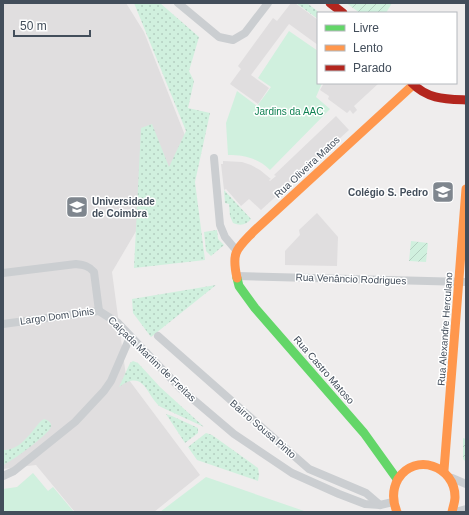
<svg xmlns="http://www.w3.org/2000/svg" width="469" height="515" font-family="Helvetica,sans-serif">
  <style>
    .education { fill: #e0dedf }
    .grass { fill: url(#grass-dots) }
    .park { fill: #d0f0de }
    .garden { fill: url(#garden-furrows) }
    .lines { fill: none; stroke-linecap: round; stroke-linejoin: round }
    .street { stroke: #cbced1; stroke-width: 8 }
    .fast { stroke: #63d668; stroke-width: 9 }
    .slow { stroke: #ff974d; stroke-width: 9 }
    .jam { stroke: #b3261e; stroke-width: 9 }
    .labels { text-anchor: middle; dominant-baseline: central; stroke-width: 3; stroke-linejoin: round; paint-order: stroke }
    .park-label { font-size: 10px; fill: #0f8152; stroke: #fff }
    .street-label { font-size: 10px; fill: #434e5b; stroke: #fff }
    .poi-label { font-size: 10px; font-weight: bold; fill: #434e5b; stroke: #fff; text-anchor: end }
  </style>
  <defs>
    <pattern id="grass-dots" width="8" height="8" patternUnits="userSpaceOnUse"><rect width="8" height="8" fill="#d0f0de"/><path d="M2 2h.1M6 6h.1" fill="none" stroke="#b4cfc1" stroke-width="1.8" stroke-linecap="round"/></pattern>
    <pattern id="garden-furrows" width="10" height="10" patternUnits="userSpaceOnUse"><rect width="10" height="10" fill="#d0f0de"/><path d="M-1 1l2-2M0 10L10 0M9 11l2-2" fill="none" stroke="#b4cfc1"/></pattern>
  </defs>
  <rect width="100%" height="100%" fill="#efeded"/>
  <!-- education -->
  <g class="education">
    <polygon points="3,3 126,3 144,32 188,143 112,272 126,376 200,475 154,512 75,512 36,465 3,469"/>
    <polygon points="291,3 295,3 318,20 318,45 289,24 251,75 269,88 258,104 230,84 241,69 238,66 273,18 277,21"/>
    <polygon points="324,83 379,83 354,106 357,110 353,114 350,110 347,113 328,99 329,96 320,90"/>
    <polygon points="336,116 349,130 261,210 249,199 241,206 226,189 224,190 221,164 223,164 223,161 242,162 251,165 260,170 271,179 269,180 270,181 276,176 274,175"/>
    <polygon points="317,213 338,237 337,266 285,265 285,251 300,235 299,230"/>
  </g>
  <!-- grass -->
  <g class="grass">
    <polygon points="134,3 160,3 199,37 189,71 194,81 188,108 210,113 195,182 205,260 134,268 141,128 152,124 169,167 186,131"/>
    <polygon points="296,3 307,3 320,13 318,13 318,19"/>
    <path d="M224 190 251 219C246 225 241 226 233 223L230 216 229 204 225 203Z"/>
    <polygon points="217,230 218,239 224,245 211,256 206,251 204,232"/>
    <polygon points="216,285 151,337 133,313 132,299"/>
    <path d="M133 361 138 363 160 387 204 427C190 420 175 414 161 407 147 398 145 367 119 387L130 363Z"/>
    <polygon points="166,414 172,416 198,428 198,433 185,443"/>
    <path d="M44 419 47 420C50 422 52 424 51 427 49 434 11 462 3 465V450C20 451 31 432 41 421Z"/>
    <polygon points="206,433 212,435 258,468 259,475 258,481 197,460 188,447"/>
  </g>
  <!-- park -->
  <g class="park">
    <path d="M289 31 318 51V83H322L316 97 330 109 270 170C258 158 244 155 228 155L226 123 237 91 257 106 271 87 258 78Z"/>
    <polygon points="33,473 48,491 53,487 74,512 3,512 3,489 17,487"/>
    <polygon points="206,477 307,512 160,512"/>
  </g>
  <!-- garden -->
  <g class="garden">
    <polygon points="346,3 392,3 386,13 360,13"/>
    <polygon points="411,241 428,243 426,262 409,261"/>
    <polygon points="463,438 466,439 466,462 463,459"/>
  </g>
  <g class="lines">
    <!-- street -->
    <g class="street">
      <polyline points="178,3 219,37 233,40 245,33 268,3"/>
      <polyline points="214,158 220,225 225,237 236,250"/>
      <path d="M3 273 76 264C84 265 89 266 94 272L99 311"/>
      <polyline points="236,276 466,282"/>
      <polyline points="99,311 118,323 181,389 234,434 292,473 339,494 365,504 380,505 393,502"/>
      <polyline points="3,324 99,311"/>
      <polyline points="158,336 309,469 366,493 380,505"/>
      <polyline points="3,476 14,471 75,422 104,391 111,381 130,337"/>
      <polyline points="452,478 466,484"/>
      <polyline points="455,512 466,509"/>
    </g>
    <!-- fast -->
    <polyline class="fast" points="237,278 239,286 255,308 364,433 397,479"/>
    <!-- slow -->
    <g class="slow">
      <path d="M237 278C231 251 237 249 254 231L413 85"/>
      <polyline points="444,470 466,189"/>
      <path d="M397 512C392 500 392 490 398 479 415 452 455 466 455 497 455 502 453 507 452 512"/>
    </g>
    <!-- jam -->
    <g class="jam">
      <polyline points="330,3 343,13"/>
      <path d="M412 83C427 99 445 99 466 100"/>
    </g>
  </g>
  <!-- icons -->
  <defs>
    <g id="university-square" transform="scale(1.15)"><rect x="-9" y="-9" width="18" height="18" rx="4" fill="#7f868e" stroke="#fff"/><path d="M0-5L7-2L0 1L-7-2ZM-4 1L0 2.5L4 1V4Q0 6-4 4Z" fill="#fff"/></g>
  </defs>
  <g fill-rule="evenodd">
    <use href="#university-square" x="443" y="192"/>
    <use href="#university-square" x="77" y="207"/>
  </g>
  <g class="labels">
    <!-- park labels -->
    <g class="park-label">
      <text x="289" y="111">Jardins da AAC</text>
    </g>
    <!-- street labels -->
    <g class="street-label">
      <text transform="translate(307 167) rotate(-43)">Rua Oliveira Matos</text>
      <text transform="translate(351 279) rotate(2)">Rua Venâncio Rodrigues</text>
      <text transform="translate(57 316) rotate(-8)">Largo Dom Dinis</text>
      <text transform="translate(445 329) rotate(-86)">Rua Alexandre Herculano</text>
      <text transform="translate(152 359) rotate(44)">Calçada Martim de Freitas</text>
      <text transform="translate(324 370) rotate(49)">Rua Castro Matoso</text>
      <text transform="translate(263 429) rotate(41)">Bairro Sousa Pinto</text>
    </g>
    <!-- poi labels -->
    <g class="poi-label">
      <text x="428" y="192">Colégio S. Pedro</text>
      <text x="92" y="201" text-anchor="start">Universidade<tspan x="92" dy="12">de Coimbra</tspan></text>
    </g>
  </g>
  <!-- border -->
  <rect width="469" height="515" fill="none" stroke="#434e5b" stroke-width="8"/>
  <!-- legend -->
  <rect x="317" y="12" width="140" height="72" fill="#ffffff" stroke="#b4b8bd"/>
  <rect x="325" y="25" width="20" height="6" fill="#63d668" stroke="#b4b8bd"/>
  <text x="353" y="32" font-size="12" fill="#434e5b">Livre</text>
  <rect x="325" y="45" width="20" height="6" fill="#ff974d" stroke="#b4b8bd"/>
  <text x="353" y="52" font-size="12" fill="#434e5b">Lento</text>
  <rect x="325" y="65" width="20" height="6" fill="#b3261e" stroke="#b4b8bd"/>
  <text x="353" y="72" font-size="12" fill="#434e5b">Parado</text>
  <!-- scale -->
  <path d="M14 30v6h76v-6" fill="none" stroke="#434e5b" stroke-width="2"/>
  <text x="20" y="30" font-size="12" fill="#434e5b" stroke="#ffffff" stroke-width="3" paint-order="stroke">50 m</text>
</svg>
